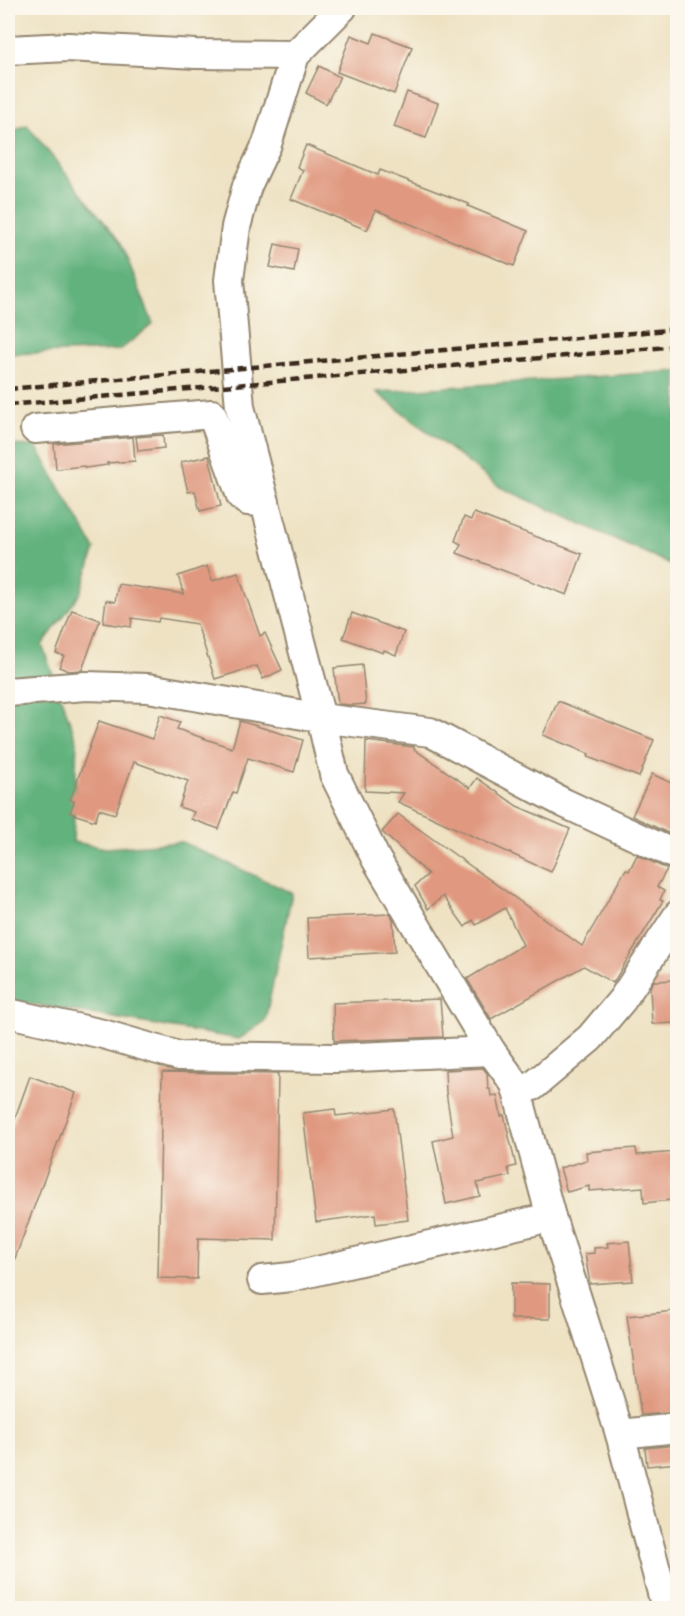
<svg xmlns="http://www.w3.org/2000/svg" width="685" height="1616" font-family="Mali,sans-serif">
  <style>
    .forest { fill: #62b27e; stroke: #4e6e4e; stroke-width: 1.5 }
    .building { fill: #e09980 }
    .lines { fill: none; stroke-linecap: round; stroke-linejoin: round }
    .minor-casing { stroke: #948670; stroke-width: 32 }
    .minor { stroke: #fff; stroke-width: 28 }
    .rail { stroke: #3b2a1e; stroke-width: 4.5; stroke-dasharray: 9 4.5; stroke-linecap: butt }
  </style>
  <rect width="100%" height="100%" fill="#fbf7ec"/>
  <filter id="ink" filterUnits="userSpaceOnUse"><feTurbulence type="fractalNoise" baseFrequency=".0167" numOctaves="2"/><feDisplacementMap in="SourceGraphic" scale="12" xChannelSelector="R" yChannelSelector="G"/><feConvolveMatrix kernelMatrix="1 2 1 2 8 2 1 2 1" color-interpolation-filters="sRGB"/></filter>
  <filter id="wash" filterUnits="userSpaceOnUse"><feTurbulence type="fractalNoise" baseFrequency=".008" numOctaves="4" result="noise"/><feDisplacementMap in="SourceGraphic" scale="24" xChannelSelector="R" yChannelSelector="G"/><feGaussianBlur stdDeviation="1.35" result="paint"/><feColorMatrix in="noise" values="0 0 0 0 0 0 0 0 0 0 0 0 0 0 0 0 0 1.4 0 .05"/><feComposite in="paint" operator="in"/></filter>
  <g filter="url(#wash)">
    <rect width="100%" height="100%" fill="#eee2c3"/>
    <!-- forest -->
    <g class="forest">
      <polygon points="27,125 121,243 153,324 120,350 8,354 8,134"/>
      <polygon points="677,371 677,567 500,487 376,392"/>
      <polygon points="8,445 36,446 95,549 80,594 42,645 77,741 73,842 106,848 182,842 292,893 265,1021 239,1039 8,1000"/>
    </g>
    <g id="blocks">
      <!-- building -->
      <g class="building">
        <polygon points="375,33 412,47 394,94 337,72 351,35 371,43"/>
        <polygon points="319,66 340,77 326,104 306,93"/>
        <polygon points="407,92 438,103 426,138 394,127"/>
        <polygon points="306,145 378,175 380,170 469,204 468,206 528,231 514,266 376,210 367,230 291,199 303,170 297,167"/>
        <polygon points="275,244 298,249 294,272 270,267"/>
        <polygon points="163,435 164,448 138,451 136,437"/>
        <polygon points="133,437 135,461 107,463 108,465 85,468 84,466 56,469 54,444"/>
        <polygon points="209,456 221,506 200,511 195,491 188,492 181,462"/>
        <polygon points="474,513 582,554 567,595 457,553 461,544 455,541 464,517 471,520"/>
        <polygon points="207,566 212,581 238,573 260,636 265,633 282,670 263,679 257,666 215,679 197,624 159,618 158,622 132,618 131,627 103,623 106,600 115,602 118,584 184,594 178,576"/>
        <polygon points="72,610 100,620 82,670 69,671 59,667 64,656 56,653"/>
        <polygon points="352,613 404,632 396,655 384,650 383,653 343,638"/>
        <polygon points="362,665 366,704 352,705 338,704 334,668"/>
        <polygon points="558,701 654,740 639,777 588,757 589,754 543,735"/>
        <polygon points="160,715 180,722 177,729 232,748 240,721 303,740 294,772 248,758 236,793 233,792 219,829 191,819 194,812 179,807 188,781 134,762 115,814 99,809 95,821 70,813 74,801 70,800 99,721 152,739"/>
        <polygon points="366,741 414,747 414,749 470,788 477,778 517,806 570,829 551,872 398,802 404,793 365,791"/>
        <polygon points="652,774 678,786 678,824 672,835 632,816"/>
        <polygon points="398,814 582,946 626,869 629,871 637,855 667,869 657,887 664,891 660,900 663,901 613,983 584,966 491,1019 467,979 523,945 505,908 476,925 473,920 465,927 443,896 428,909 415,886 428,874 382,832"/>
        <polygon points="390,914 393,919 395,952 309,957 307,918"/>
        <polygon points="678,980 678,1023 652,1024 650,988 654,981"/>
        <polygon points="440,999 443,1037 334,1041 333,1003"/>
        <polygon points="483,1068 487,1073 488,1089 490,1089 491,1096 497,1095 501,1116 504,1115 516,1166 508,1168 510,1176 477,1183 480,1196 446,1204 433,1141 453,1136 446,1092 445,1070"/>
        <polygon points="162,1072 278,1074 275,1240 198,1238 197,1279 158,1278"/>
        <polygon points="30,1076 76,1093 10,1272 8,1272 8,1138"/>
        <polygon points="335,1109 336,1116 394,1109 408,1220 376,1224 375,1214 316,1222 303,1113"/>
        <polygon points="636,1148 637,1155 678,1152 678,1175 670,1175 672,1200 644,1203 643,1187 589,1191 589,1186 567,1192 560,1168 587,1160 586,1152"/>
        <polygon points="629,1241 633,1281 590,1284 585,1254 594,1253 594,1248 608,1247 607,1243"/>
        <polygon points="511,1283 550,1284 550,1319 511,1319"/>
        <polygon points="674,1311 678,1345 678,1412 641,1415 627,1316"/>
        <polygon points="678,1445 678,1463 647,1466 645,1448"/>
      </g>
    </g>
  </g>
  <g filter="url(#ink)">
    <use href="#blocks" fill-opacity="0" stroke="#948670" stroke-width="1.5"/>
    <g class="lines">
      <!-- minor casing -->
      <g class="minor-casing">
        <g id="minor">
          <polyline points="342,8 295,55 267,144 247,186 236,227 229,280 240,407 321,718 334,774 376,859 491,1051 515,1084 551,1217 620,1434 666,1608"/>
          <polyline points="8,50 68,47 196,54 295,55"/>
          <polyline points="35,429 212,414 241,496 247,501 265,502"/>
          <polyline points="8,692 86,686 148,688 321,718 430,732 564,803 678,856"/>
          <polyline points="8,1013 103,1034 179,1056 335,1058 491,1051"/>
          <polyline points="533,1086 590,1038 622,1000 678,915"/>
          <polyline points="262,1280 291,1277 551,1217"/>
          <polyline points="620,1434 678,1428"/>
        </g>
      </g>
      <!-- minor -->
      <use href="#minor" class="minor"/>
      <!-- rail -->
      <g class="rail">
        <polyline points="8,389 678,329"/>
        <polyline points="8,405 678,346"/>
      </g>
    </g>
  </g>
  <!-- margin -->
  <rect width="685" height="1616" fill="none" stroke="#fbf7ec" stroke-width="30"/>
</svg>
